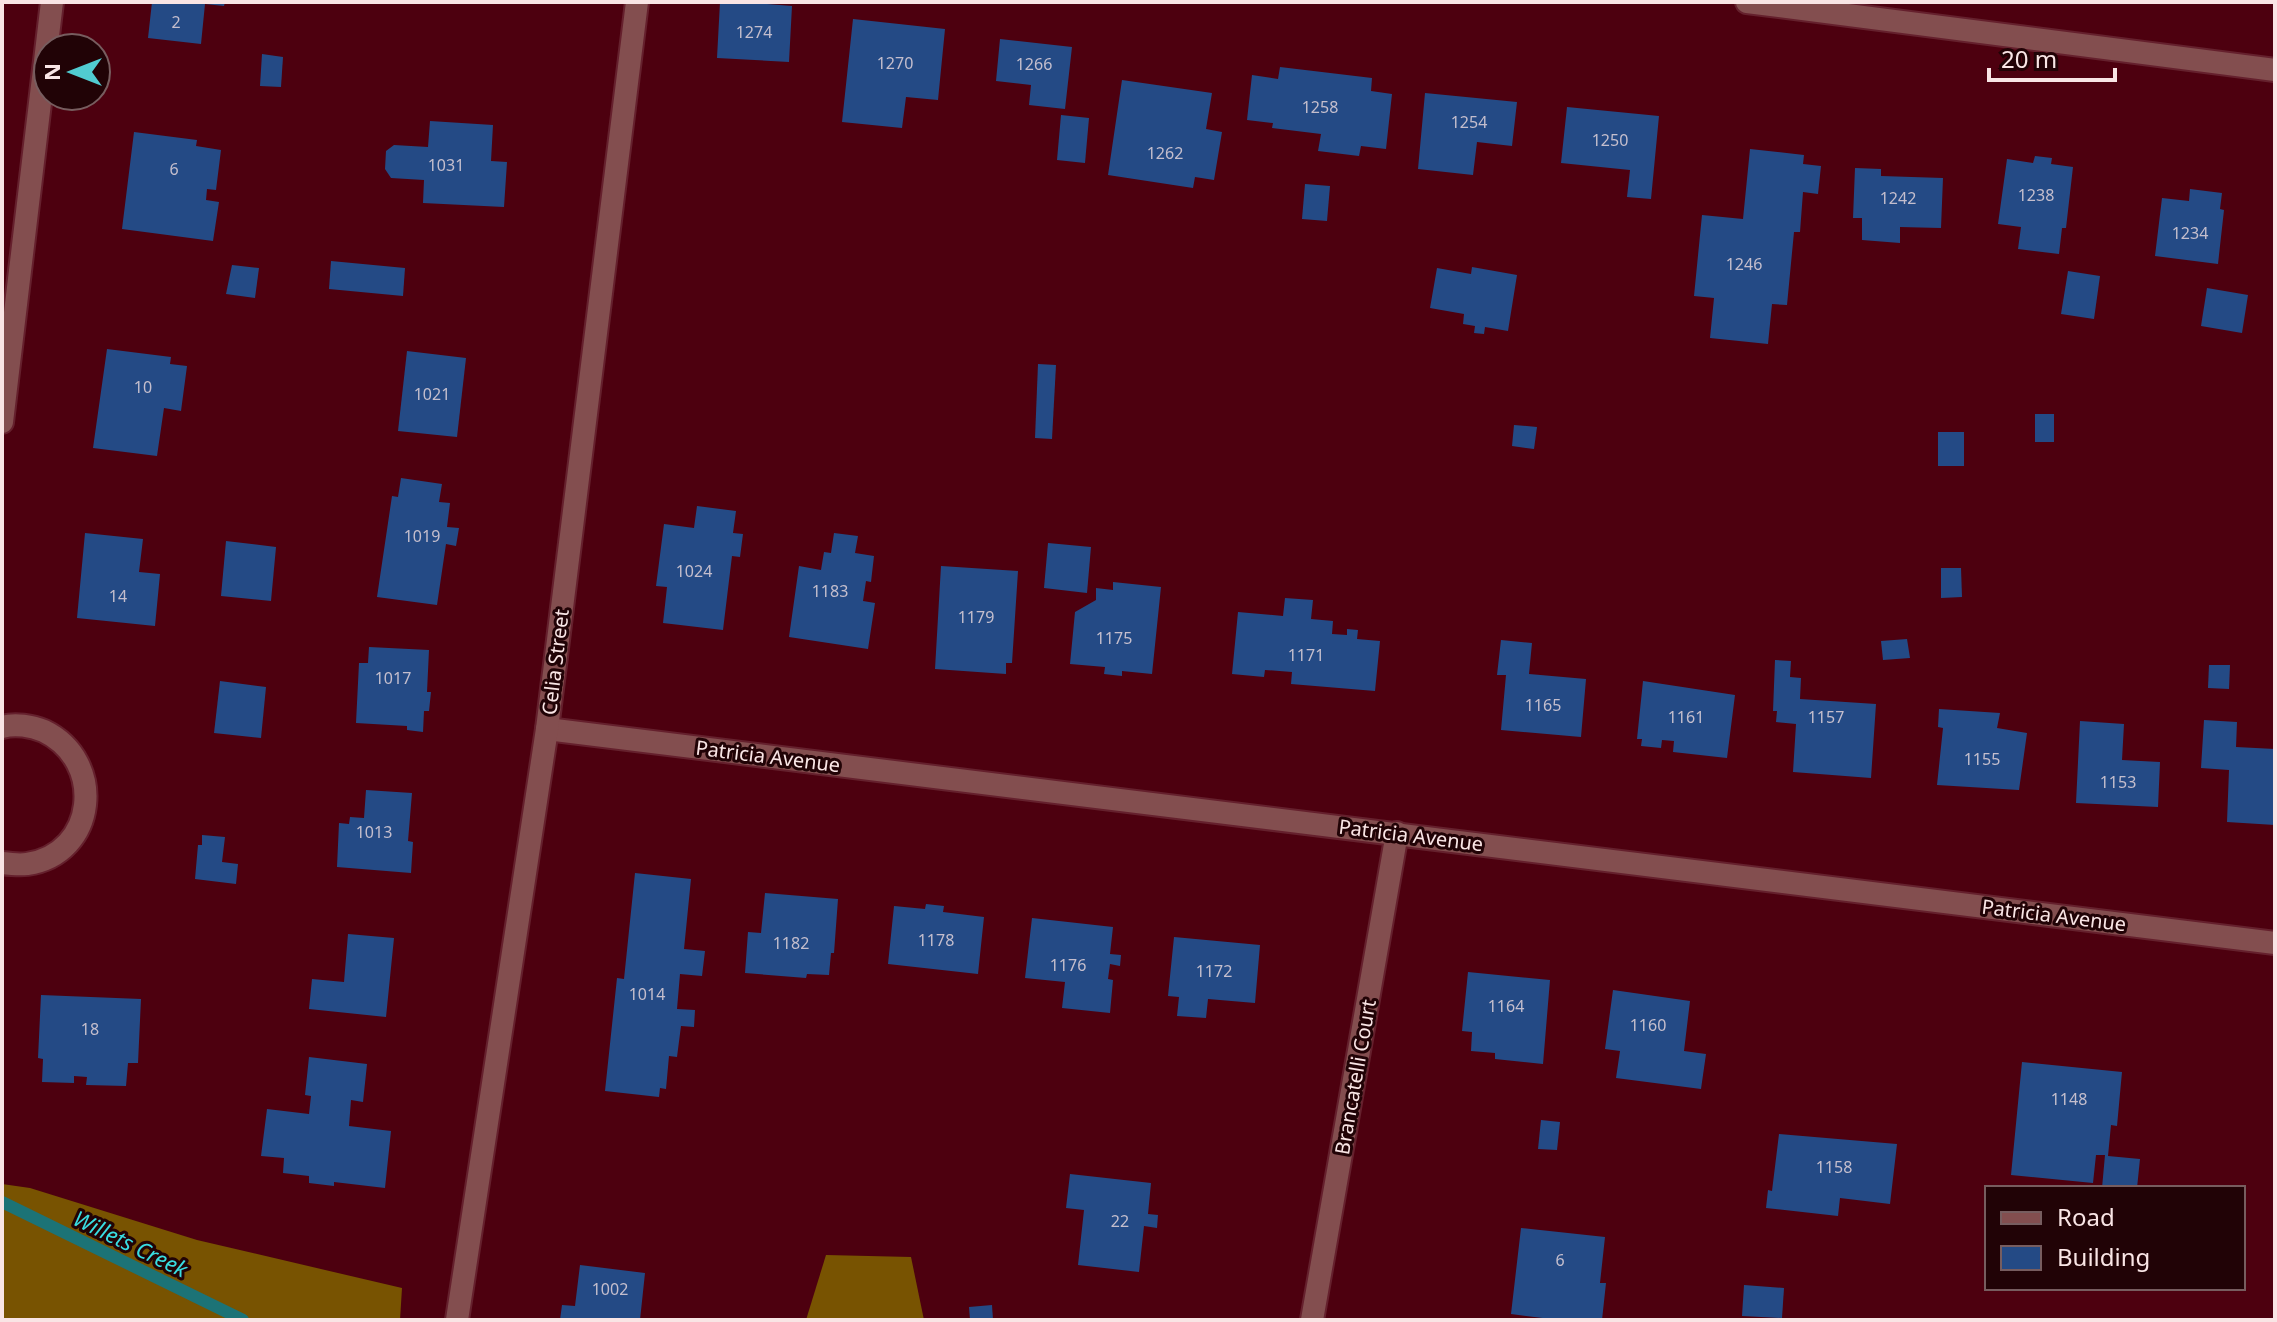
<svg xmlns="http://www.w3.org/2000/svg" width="2277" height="1322" font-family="'Noto Sans',sans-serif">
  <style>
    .forest { fill: #785301 }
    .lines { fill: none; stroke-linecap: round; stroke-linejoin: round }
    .stream { stroke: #1c7376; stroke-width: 12 }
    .building { fill: #244a85 }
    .minor-casing { stroke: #65202d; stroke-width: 26 }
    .minor { stroke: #834e4f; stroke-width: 22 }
    .labels { text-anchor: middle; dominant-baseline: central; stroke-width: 6; stroke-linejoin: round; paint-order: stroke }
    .number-label { font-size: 16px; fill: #c4becd }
    .street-label { font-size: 20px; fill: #f9e5e5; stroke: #210306 }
    .water-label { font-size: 22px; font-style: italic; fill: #39dce1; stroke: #210306 }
  </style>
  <rect width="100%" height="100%" fill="#4d000f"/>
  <!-- forest -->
  <g class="forest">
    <polygon points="2,1184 30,1188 197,1240 402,1288 400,1320 2,1320"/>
    <polygon points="826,1255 911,1257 924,1320 806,1320"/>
  </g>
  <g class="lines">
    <!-- stream -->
    <polyline class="stream" points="2,1202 243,1320"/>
  </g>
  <!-- building -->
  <g class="building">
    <polygon points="152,2 225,2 224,6 205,4 201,44 148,38"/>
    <polygon points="720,2 768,2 767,4 792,6 789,62 717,58"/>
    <polygon points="853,19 945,29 938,100 906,97 902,128 842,122"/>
    <polygon points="1000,39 1072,47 1065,109 1029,105 1031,85 996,81"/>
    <polygon points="262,54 283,57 281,87 260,86"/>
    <polygon points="1280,67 1372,78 1371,91 1392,94 1386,149 1361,146 1359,156 1318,151 1321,134 1272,128 1273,123 1247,120 1252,75 1278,79"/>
    <polygon points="1122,80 1212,93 1206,129 1222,132 1214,180 1195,177 1193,188 1108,175"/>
    <polygon points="1425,93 1517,102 1512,146 1477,142 1473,175 1418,169"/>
    <polygon points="1567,107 1659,116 1651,199 1627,197 1630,170 1561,163"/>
    <polygon points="1061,115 1089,118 1085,163 1057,160"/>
    <polygon points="430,121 493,125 491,161 507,162 504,207 423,203 424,180 391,178 385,169 386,151 394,145 428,147"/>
    <polygon points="134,132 197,140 196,146 221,150 216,190 207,189 206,200 219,202 213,241 122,229"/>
    <polygon points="1750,149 1804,155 1803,164 1821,166 1818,194 1803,192 1800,232 1794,232 1787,305 1772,304 1768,344 1710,338 1714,298 1694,296 1702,215 1743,219"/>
    <polygon points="2035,156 2052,158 2051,164 2073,167 2066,228 2062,228 2059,254 2018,249 2021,227 1998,224 2007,159 2033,163"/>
    <polygon points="1855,168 1881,169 1881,176 1943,178 1941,228 1900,227 1900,243 1862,240 1862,218 1853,218"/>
    <polygon points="1305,184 1330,186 1327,221 1302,219"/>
    <polygon points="2190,189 2222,193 2220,209 2224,210 2218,264 2155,256 2162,198 2189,201"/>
    <polygon points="331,261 405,268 403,296 329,289"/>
    <polygon points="232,265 259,268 255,298 226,294"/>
    <polygon points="1472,267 1517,275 1508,331 1485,327 1484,334 1474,333 1475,326 1463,324 1464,314 1430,308 1437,268 1471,274"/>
    <polygon points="2068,271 2100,276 2094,319 2061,314"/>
    <polygon points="2207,288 2248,295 2242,333 2201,326"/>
    <polygon points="107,349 171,357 170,364 187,366 181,411 164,408 157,456 93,448"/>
    <polygon points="407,351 466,358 457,437 398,431"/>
    <polygon points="1038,364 1056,365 1052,439 1035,438"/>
    <rect x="2035" y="414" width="19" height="28"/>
    <polygon points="1514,425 1537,427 1534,449 1512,446"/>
    <rect x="1938" y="432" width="26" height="34"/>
    <polygon points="401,478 442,484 439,502 450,503 447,527 459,528 456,546 446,544 437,605 377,597 392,496 398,497"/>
    <polygon points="697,506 736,511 733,533 743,534 740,557 732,556 723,630 663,623 667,587 656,586 664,524 694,528"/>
    <polygon points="85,533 143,539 139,572 160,574 155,626 77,618"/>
    <polygon points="834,533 858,536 855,553 874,556 871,582 866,581 863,601 875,603 868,649 789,637 799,566 821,570 824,552 831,553"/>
    <polygon points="226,541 276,547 271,601 221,596"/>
    <polygon points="1048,543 1091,547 1087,593 1044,588"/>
    <polygon points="941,566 1018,571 1012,663 1006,663 1006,674 935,669"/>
    <polygon points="1941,568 1961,568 1962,597 1941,598"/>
    <polygon points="1113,582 1161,587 1152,674 1122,671 1122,676 1104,674 1105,667 1070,664 1075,612 1096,600 1096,588 1113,590"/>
    <polygon points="1285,598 1313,600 1311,619 1333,621 1332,634 1347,635 1347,629 1358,630 1357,639 1380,641 1375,691 1291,684 1292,672 1265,670 1264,677 1232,674 1238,612 1283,616"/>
    <polygon points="1907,639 1910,658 1883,660 1881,641"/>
    <polygon points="1501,640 1532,643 1529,674 1586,679 1581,737 1501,730 1506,675 1497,675"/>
    <polygon points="369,647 429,650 427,692 431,692 429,711 424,711 423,732 407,730 407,726 356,723 359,663 368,663"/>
    <polygon points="1775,660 1791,661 1790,677 1801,678 1800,699 1876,704 1871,778 1793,772 1796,724 1776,722 1777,711 1773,711"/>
    <polygon points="2209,665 2230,665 2229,689 2208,688"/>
    <polygon points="220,681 266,687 261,738 214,733"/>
    <polygon points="1643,681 1735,695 1727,758 1673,752 1674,741 1662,740 1661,748 1641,746 1642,739 1637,739"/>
    <polygon points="1939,709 2000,713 1997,728 2027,733 2019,790 1937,785 1943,728 1938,727"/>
    <polygon points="2204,720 2237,722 2236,747 2275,749 2275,825 2227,822 2229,770 2201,768"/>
    <polygon points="2080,721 2124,724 2122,760 2160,762 2158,807 2076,803"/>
    <polygon points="366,790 412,793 408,841 413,842 411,873 337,867 339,823 349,824 350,817 364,818"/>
    <polygon points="202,835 225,837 222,862 238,864 236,884 195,879 198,845 202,845"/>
    <polygon points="635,873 691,879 684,949 705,951 702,976 680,974 677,1009 695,1010 694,1027 681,1026 677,1057 669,1056 666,1089 660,1088 659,1097 605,1091 617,978 624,979"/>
    <polygon points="765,893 838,899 834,953 831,953 829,975 807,974 806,978 745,973 748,932 761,933"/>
    <polygon points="926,904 944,906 943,912 984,917 978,974 888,964 894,906 925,909"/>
    <polygon points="1032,918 1113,927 1110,954 1121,955 1120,966 1110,964 1108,979 1113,980 1110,1013 1062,1008 1065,982 1025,978"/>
    <polygon points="348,934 394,938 386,1017 309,1009 312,979 344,982"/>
    <polygon points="1174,937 1260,945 1255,1003 1208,999 1206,1018 1177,1016 1179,997 1168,996"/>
    <polygon points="1468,972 1550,980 1543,1064 1495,1059 1495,1053 1471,1051 1472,1032 1462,1031"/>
    <polygon points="1613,990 1690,1001 1684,1051 1706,1054 1701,1089 1616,1078 1620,1051 1605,1049"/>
    <polygon points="41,995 141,999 138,1063 128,1063 126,1086 86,1085 87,1077 74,1076 74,1083 42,1082 43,1059 38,1058"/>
    <polygon points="309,1057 367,1064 363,1102 351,1100 349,1126 391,1131 385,1188 334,1182 334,1186 309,1183 309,1176 283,1173 284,1158 261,1156 267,1109 309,1114 311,1096 305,1095"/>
    <polygon points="2022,1062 2122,1072 2117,1126 2111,1125 2108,1156 2140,1159 2137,1188 2102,1188 2105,1155 2096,1155 2093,1183 2011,1175"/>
    <polygon points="1541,1120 1560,1122 1557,1150 1538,1149"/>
    <polygon points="1779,1134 1897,1144 1890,1204 1840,1198 1838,1216 1766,1208 1768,1190 1772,1191"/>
    <polygon points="1070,1174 1151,1183 1148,1214 1158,1215 1157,1228 1144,1226 1139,1272 1078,1265 1084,1210 1066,1208"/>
    <polygon points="1521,1228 1605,1237 1600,1283 1606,1283 1602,1320 1559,1320 1511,1314"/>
    <polygon points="580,1265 645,1273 640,1320 560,1320 562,1305 575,1306"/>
    <polygon points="1744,1285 1784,1288 1782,1318 1742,1316"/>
    <polygon points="992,1305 993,1320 970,1320 969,1307"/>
  </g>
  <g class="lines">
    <!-- minor casing -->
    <g class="minor-casing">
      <g id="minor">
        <polyline points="1747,2 2275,70"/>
        <polyline points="2,422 52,2"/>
        <path d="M2 727C15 723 32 726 44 731 106 761 97 854 27 864 19 865 10 864 2 863"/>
        <polyline points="547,729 2275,943"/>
        <polyline points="457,1320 547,729 637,2"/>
        <polyline points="1312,1320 1397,833"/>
      </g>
    </g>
    <!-- minor -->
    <use href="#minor" class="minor"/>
  </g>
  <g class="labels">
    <!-- number labels -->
    <g class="number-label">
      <text x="176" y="22">2</text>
      <text x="754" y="32">1274</text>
      <text x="895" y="63">1270</text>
      <text x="1034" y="64">1266</text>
      <text x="1320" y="107">1258</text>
      <text x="1469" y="122">1254</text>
      <text x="1610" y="140">1250</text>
      <text x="1165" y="153">1262</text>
      <text x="446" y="165">1031</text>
      <text x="174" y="169">6</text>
      <text x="2036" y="195">1238</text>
      <text x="1898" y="198">1242</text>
      <text x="2190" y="233">1234</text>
      <text x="1744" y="264">1246</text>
      <text x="143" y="387">10</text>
      <text x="432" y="394">1021</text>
      <text x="422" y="536">1019</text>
      <text x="694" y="571">1024</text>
      <text x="830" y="591">1183</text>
      <text x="118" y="596">14</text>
      <text x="976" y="617">1179</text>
      <text x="1114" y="638">1175</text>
      <text x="1306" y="655">1171</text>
      <text x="393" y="678">1017</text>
      <text x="1543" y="705">1165</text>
      <text x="1686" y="717">1161</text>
      <text x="1826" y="717">1157</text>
      <text x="1982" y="759">1155</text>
      <text x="2118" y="782">1153</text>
      <text x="374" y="832">1013</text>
      <text x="936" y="940">1178</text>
      <text x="791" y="943">1182</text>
      <text x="1068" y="965">1176</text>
      <text x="1214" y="971">1172</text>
      <text x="647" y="994">1014</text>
      <text x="1506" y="1006">1164</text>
      <text x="1648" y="1025">1160</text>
      <text x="90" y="1029">18</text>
      <text x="2069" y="1099">1148</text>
      <text x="1834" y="1167">1158</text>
      <text x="1120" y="1221">22</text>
      <text x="1560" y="1260">6</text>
      <text x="610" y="1289">1002</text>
    </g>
    <!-- street labels -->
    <g class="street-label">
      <text transform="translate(555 662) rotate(-83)">Celia Street</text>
      <text transform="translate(768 756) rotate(7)">Patricia Avenue</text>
      <text transform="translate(1411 835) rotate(7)">Patricia Avenue</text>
      <text transform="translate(2054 915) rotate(7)">Patricia Avenue</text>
      <text transform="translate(1355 1077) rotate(-80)">Brancatelli Court</text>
    </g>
    <!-- water labels -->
    <g class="water-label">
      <text transform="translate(131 1243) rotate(26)">Willets Creek</text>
    </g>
  </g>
  <!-- border -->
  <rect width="2277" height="1322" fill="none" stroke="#f9e5e5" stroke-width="8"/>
  <!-- legend -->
  <rect x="1985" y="1186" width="260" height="104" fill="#210306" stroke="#775d5f" stroke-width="2"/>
  <rect x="2001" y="1212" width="40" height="12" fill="#834e4f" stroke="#775d5f" stroke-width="2"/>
  <text x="2057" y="1226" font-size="24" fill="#f9e5e5">Road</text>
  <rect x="2001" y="1246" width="40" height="24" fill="#244a85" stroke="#775d5f" stroke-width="2"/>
  <text x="2057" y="1266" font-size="24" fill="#f9e5e5">Building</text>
  <!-- north arrow -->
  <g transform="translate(72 72) rotate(270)"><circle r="38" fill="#210306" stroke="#775d5f" stroke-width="2"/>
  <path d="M0-6L14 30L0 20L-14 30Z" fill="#51ccd1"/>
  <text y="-12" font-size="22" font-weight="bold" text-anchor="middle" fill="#f9e5e5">N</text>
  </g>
  <!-- scale -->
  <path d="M1989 68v12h126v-12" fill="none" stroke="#f9e5e5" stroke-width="4"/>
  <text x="2001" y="68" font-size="24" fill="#f9e5e5" stroke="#210306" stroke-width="6" paint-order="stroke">20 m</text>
</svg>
